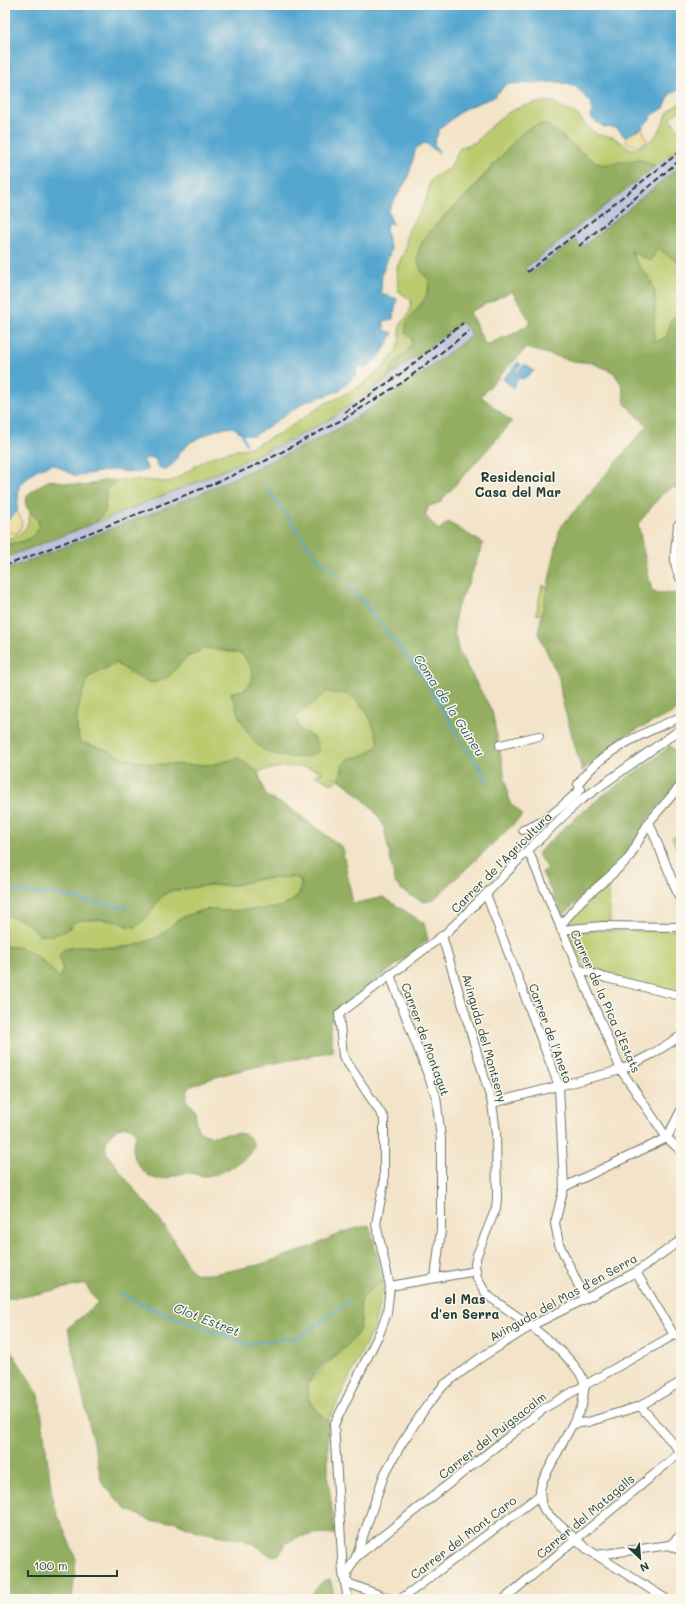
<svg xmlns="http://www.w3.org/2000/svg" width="686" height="1604" font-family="Mali,sans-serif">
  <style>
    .industrial { fill: #c2c2dc }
    .green { fill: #baca6d; stroke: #6c8450 }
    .forest { fill: #93ae60; stroke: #59764a; fill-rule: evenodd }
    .sand { fill: #eeda9e; stroke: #868c69 }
    .water { fill: #54a6cf; stroke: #3a7282 }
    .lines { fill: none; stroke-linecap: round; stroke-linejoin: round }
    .stream { stroke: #54a6cf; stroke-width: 2 }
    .minor-casing { stroke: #697768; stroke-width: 10 }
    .minor { stroke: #fff; stroke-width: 8 }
    .rail { stroke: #1f3d34; stroke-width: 2; stroke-dasharray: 6 3; stroke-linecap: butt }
    .labels { text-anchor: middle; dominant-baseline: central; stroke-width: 3; stroke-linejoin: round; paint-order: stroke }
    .street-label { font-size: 12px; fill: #1f3d34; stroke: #fbf7ec }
    .neighbourhood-label { font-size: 13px; font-weight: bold; fill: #1f3d34; stroke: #fbf7ec }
    .water-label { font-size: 13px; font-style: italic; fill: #2f5c62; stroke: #fbf7ec }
  </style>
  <rect width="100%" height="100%" fill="#fbf7ec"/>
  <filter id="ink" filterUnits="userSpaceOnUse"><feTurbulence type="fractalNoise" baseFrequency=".025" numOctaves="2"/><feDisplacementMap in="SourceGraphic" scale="8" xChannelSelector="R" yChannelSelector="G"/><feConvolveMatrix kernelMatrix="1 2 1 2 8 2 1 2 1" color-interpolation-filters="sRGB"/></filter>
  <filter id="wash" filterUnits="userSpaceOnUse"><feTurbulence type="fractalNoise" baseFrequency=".012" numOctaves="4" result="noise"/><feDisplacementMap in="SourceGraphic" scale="16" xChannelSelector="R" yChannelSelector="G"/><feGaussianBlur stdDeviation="0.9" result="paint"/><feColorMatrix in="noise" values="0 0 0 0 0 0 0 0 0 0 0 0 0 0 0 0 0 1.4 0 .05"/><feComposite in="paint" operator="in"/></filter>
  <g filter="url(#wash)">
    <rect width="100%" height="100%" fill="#f3e3c8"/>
    <!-- industrial -->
    <g class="industrial">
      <polygon points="681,146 681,165 581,248 575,240 530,274 525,268"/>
      <polygon points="462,322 472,335 424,372 339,428 283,456 195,496 5,570 5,558 197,482 292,439 332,418 389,377"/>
    </g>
    <!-- green -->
    <g class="green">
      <path d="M543 102H553L564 109 574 113 579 116 584 124 598 135 613 137 631 149C640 148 653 140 658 133 666 119 664 111 681 103V110L670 118 681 133V146L656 166 638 159 602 165 586 156 549 126 544 125 533 126 520 135 463 199 442 218 419 265 423 274 429 280C429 302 413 308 406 325L408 335 412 338C414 353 389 361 389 377L332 418 292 439 197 482 95 523 105 512 106 490 118 480H145L166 482 174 480 208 458 227 452 251 447 284 431 321 406 358 387 385 365 396 351 400 339V326L410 311 411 301 410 299 398 291 397 267 405 250 408 231 426 200 430 182 433 178 450 168 460 148 476 142 488 129 507 113 523 106Z"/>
      <polygon points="658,248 681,264 681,310 671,320 667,337 654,342 655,293 650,279 636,262 631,250 650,261"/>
      <path d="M30 512C46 524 37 537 21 542 16 544 10 544 5 544V539C22 535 28 530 30 512Z"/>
      <polygon points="542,585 548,587 543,615 536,614"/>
      <path d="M206 648 242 654 250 665 253 678 245 690 231 693 241 720 315 739 300 729 295 717 327 691C333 693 348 693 352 696 368 706 374 726 379 744L370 753 343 765 340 780 333 777 336 781 331 784 315 775 323 772C302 764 279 766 258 772L238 758 211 765 153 764 126 759 104 749 80 742C72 717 80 700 89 677L116 663 139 678 166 679 187 657Z"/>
      <polygon points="681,834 681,860 672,837"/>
      <path d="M293 877 300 879C306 914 250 911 227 911 221 911 215 909 209 909 204 910 199 911 194 913 179 917 171 928 159 936 135 952 107 946 81 946L60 963 63 970 60 978C44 963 31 944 5 947V916C22 918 28 923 39 935L70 928 75 921C94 920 111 917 128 927L148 917 156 903 163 895 170 891 210 885H235L259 879Z"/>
      <polygon points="609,883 610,921 571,926 569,917"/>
      <polygon points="681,930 681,993 586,970 576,956 568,940 567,931"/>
      <path d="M384 1281 374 1327 328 1421C315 1411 305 1401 307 1384L349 1343 361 1324 360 1307 361 1298 367 1291Z"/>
    </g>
    <!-- forest -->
    <g class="forest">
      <path d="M539 124 549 126 586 156 602 165 638 159 656 166 525 268 530 274 576 240 581 248 681 165V264L658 248 650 261 631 251 636 262 650 279 655 293 654 342 667 337 671 320 681 310V493L674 487 663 493 638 524 652 592 676 594 681 597V706L672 713 628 734 582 771 562 700 559 678 538 633 560 528 647 426 625 404 622 385 613 372 592 363 573 361 526 348 481 396 512 422 439 503 429 506 425 515 438 530 448 522 483 543 468 584 456 610 454 631 459 652 492 711 510 803 523 815 433 900 424 902 413 897 403 891 395 883 384 827 380 819 373 809 351 788 340 780 343 765 348 758C362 757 369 754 379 744L373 725 367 712 351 695 327 692 295 717 300 729 315 739 319 752C314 754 309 757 304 757 294 759 270 755 262 749 246 736 237 712 231 692L245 690 253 678 250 665 241 653 206 648 187 657 166 679 152 683 139 678 116 663 89 677C80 700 72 717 80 742L104 749 126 759 153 764 211 765 238 758 258 772 266 796 288 807 342 847 353 904 383 897 424 923 428 940 336 1012 330 1023 333 1051C285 1063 235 1067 189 1087 183 1108 189 1098 195 1112 197 1118 194 1125 199 1130 213 1147 245 1118 254 1146 250 1160 218 1177 203 1176 197 1175 191 1172 185 1173 176 1174 168 1179 158 1179 147 1179 133 1161 133 1151 132 1145 136 1139 136 1133 127 1116 102 1135 106 1150 107 1155 111 1159 114 1163 125 1179 138 1194 151 1209 159 1219 167 1230 174 1241 182 1252 184 1266 196 1274H213L258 1265 306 1249 343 1232 369 1225 384 1281C378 1285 371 1288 366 1293 354 1305 366 1321 357 1334 344 1353 319 1364 307 1384 305 1401 315 1411 328 1421V1477L335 1534 321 1533 298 1537 286 1543 279 1554 275 1556H271L254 1544 244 1540 200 1532 173 1521 154 1522 126 1509 102 1483 68 1328 98 1303 85 1284 22 1297 5 1299V947C31 944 44 963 60 978L63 970 59 955 64 949 81 946 116 948 134 946 158 937 177 921 185 916 209 909 226 911 277 908 292 901 299 895 302 887 300 879 293 877 259 879 235 885H209L170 891 163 895 156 903 148 917 136 927C127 927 120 922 111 920 100 918 87 920 76 921 66 933 54 937 39 935 28 923 22 918 5 916V570L195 496 310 443 339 428 368 410 424 372 472 335 462 322 389 377C389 361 414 353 412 338L406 334C401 319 422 308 427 296 429 290 429 285 429 280 421 273 415 261 419 250 425 230 449 213 463 199 483 179 501 156 520 135L529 128ZM512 291 531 323 513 334 485 345 470 312Z"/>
      <path d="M50 480 85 486 105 480H118L106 490 105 512 95 523 5 558V544C19 543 40 540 39 522 36 517 33 516 30 512 16 496 39 486 50 480Z"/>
      <path d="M670 746 681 756V779L647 820 626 857 563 915 542 872 548 869 537 854C562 829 588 806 616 786 634 772 653 762 670 746Z"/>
      <polygon points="5,1345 8,1346 39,1395 53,1503 76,1559 72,1599 5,1599"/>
      <polygon points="330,1579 335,1599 307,1599 323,1581"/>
    </g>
    <!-- sand -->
    <g class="sand">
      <path d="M642 128 647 140C642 145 634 147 627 143L625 137Z"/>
      <path d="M17 512C23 519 24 526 17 533H10L5 530V524Z"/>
    </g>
    <!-- water -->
    <g class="water">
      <polygon points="5,5 681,5 681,89 670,94 664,108 653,115 642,128 625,137 617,128 604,127 591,118 592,104 576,87 559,82 507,84 494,97 464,109 440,129 434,143 439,153 425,143 416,148 408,178 388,211 393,224 387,223 386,231 391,250 382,274 381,293 397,299 393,319 384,321 384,330 393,333 381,355 366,368 359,366 356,368 357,374 339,391 305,402 254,436 242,434 233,427 218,429 191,442 179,453 175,462 167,470 162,469 157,466 155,458 143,459 148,470 137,473 113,470 75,476 53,464 36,470 19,486 17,512 5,524"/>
      <polygon points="518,362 521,365 515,372 517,373 525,364 534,371 523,379 518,378 513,388 503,379"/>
    </g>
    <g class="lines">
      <!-- stream -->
      <g class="stream">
        <polyline points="242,434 246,444"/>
        <polyline points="266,487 318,559 340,577"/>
        <polyline points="349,585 422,675 461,740 488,781"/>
        <polyline points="5,891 16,890 36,894 54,894 95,903 126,907"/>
        <polyline points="122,1294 146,1306 246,1344 299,1337 349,1301"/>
      </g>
    </g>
  </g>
  <g filter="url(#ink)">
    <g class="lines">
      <!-- minor casing -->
      <g class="minor-casing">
        <g id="minor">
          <path d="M678 525C677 544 670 562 681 579"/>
          <polyline points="500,745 539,736"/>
          <polyline points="649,822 681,902"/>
          <path d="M523 830C546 823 563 805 581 789L578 784C602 750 643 733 681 717"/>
          <polyline points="528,850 621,1070 667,1138 681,1151"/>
          <polyline points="486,894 559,1086 564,1187 555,1223 559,1244 585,1299"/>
          <polyline points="560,926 582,900 609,877 629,858 649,822 681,785"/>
          <polyline points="561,930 602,926 681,927"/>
          <polyline points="442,936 492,1103 496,1133 497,1199 496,1208 477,1255 475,1264 477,1278 485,1292 491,1298 531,1326 562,1352 573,1364 580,1373 585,1384 582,1406 542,1482 540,1490 541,1503 545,1511 552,1518 587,1549 666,1599"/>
          <polyline points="578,969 606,978 681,996"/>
          <polyline points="390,975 436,1096 441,1139 441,1230 435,1278"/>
          <polyline points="492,1103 621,1070 652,1054 681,1036"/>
          <polyline points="564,1187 667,1138 681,1110"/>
          <polyline points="636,1272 674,1335 681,1337"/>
          <polyline points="390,1286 476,1271"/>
          <polyline points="640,1406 681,1452"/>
          <polyline points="573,1424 588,1422 640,1406 681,1382"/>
          <polyline points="670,1545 681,1535"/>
          <polyline points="597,1555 670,1545 681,1551"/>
          <polyline points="356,1557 546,1407 674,1335"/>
          <polyline points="346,1580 348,1571 356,1557 384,1475 402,1443 426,1407 444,1385 480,1358 531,1326 585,1299 636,1272 681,1240"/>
          <polyline points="345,1582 390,1599"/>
          <polyline points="348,1599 343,1573 334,1425 380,1332 387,1313 390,1286 376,1224 384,1183 384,1118 343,1056 339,1014 446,933 486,894 528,850 578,802 681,729"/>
          <polyline points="401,1599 540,1495"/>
          <polyline points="504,1599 681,1452"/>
        </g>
      </g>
      <!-- minor -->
      <use href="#minor" class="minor"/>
      <!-- rail -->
      <g class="rail">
        <polyline points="579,246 681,159"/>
        <polyline points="527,272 681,151"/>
        <polyline points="345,412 399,375 463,323"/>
        <polyline points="5,566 211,485 265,461 347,417 403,382 469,331"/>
      </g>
    </g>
  </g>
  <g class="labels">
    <!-- street labels -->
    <g class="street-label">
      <text transform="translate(501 862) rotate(-45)">Carrer de l'Agricultura</text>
      <text transform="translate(606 1001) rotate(66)">Carrer de la Pica d'Estats</text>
      <text transform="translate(551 1033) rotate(70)">Carrer de l'Aneto</text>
      <text transform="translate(485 1038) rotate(74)">Avinguda del Montseny</text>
      <text transform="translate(426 1039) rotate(70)">Carrer de Montagut</text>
      <text transform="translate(563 1297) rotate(-29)">Avinguda del Mas d'en Serra</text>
      <text transform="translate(492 1435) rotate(-38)">Carrer del Puigsacalm</text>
      <text transform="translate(585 1516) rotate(-40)">Carrer del Matagalls</text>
      <text transform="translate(463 1537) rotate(-37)">Carrer del Mont Caro</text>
    </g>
    <!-- neighbourhood labels -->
    <g class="neighbourhood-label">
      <text x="518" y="476">Residencial<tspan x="518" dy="15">Casa del Mar</tspan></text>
      <text x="465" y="1298">el Mas<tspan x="465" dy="15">d'en Serra</tspan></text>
    </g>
    <!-- water labels -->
    <g class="water-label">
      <text transform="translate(450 705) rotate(57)">Coma de la Guineu</text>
      <text transform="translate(207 1319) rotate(21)">Clot Estret</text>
    </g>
  </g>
  <!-- margin -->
  <rect width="686" height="1604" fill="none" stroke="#fbf7ec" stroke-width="20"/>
  <!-- north arrow -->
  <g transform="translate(640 1558) rotate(154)" stroke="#fbf7ec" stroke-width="3" paint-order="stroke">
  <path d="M0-3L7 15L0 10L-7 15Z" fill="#1f3d34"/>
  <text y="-6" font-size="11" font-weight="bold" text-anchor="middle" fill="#1f3d34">N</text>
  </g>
  <!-- scale -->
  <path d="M28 1570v6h89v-6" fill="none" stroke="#1f3d34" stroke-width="2"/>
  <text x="34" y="1570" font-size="12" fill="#1f3d34" stroke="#fbf7ec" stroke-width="3" paint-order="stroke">100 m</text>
</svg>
